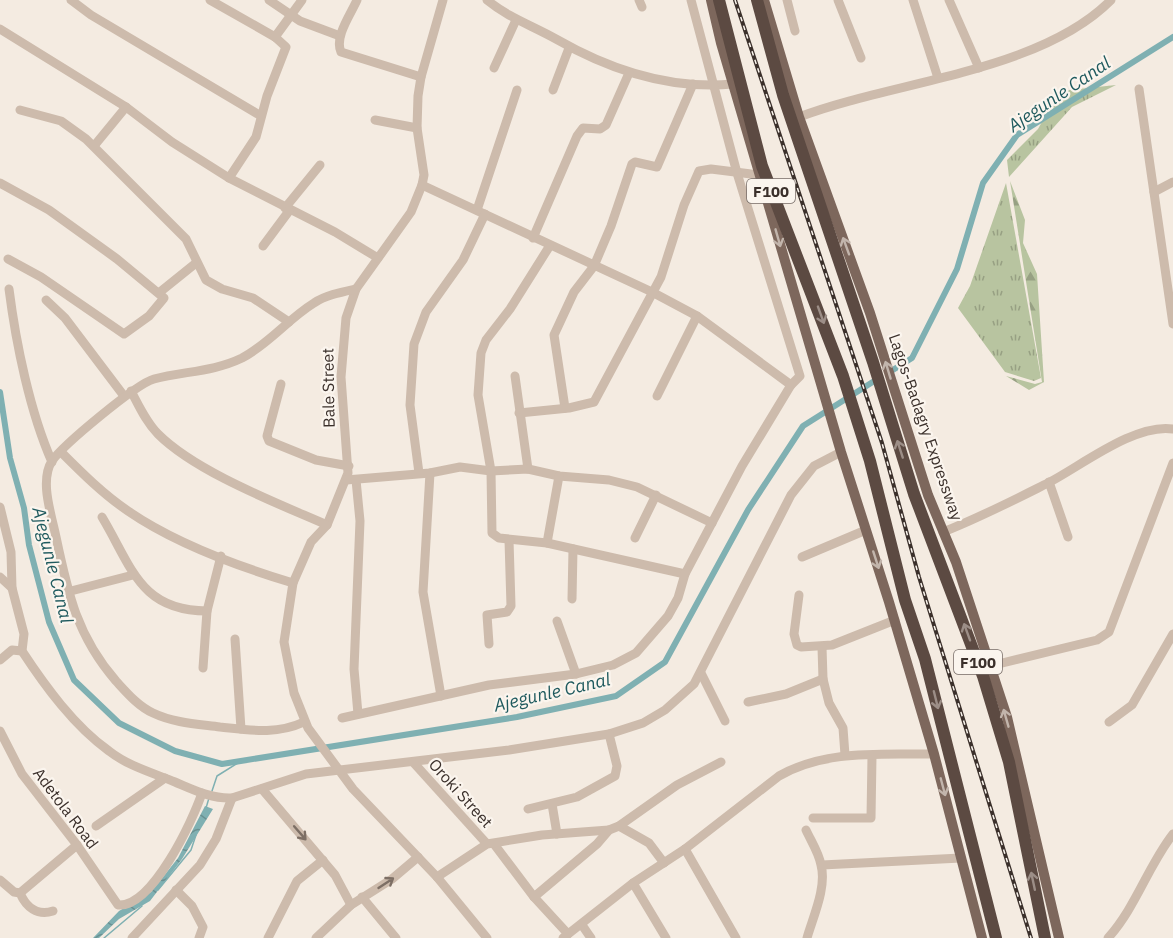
<svg xmlns="http://www.w3.org/2000/svg" width="1173" height="938" font-family="'IBM Plex Sans',sans-serif">
  <style>
    .grass { fill: url(#grass-tufts) }
    .forest { fill: url(#forest-firs) }
    .water { fill: url(#water-waves) }
    .lines { fill: none; stroke-linecap: round; stroke-linejoin: round }
    .stream { stroke: #7fb0b2; stroke-width: 1.5 }
    .canal { stroke: #7fb0b2; stroke-width: 6 }
    .minor { stroke: #cdbbac; stroke-width: 9 }
    .major { stroke: #7d675c; stroke-width: 10 }
    .highway { stroke: #5c4a42; stroke-width: 12 }
    .rail-casing { stroke: #3b302b; stroke-width: 4 }
    .rail { stroke: #fbf5ee; stroke-width: 1.5; stroke-dasharray: 4.5; stroke-linecap: butt }
    .oneway { stroke: #c2b5ac }
    .oneway2 { stroke: #9c8e87 }
    .oneway3 { stroke: #7d6f65 }
    .labels { text-anchor: middle; dominant-baseline: central; stroke-width: 4.5; stroke-linejoin: round; paint-order: stroke }
    .shield { fill: #fbf5ee; stroke: #756b66; stroke-width: 1.5 }
    .shield-label { font-size: 15px; font-weight: bold; fill: #3b302b }
    .street-label { font-size: 16px; fill: #3b302b; stroke: #fbf5ee }
    .water-label { font-size: 18px; font-style: italic; fill: #1f5a5e; stroke: #fbf5ee }
  </style>
  <defs>
    <pattern id="grass-tufts" width="24" height="20" patternUnits="userSpaceOnUse" patternTransform="scale(1.5)"><rect width="24" height="20" fill="#b8c4a0"/><path d="M3 7l-1-3M5 7V3M7 7l1-3M15 17l-1-3M17 17v-4M19 17l1-3" fill="none" stroke="#97a083"/></pattern>
    <pattern id="forest-firs" width="22" height="20" patternUnits="userSpaceOnUse" patternTransform="scale(1.5)"><rect width="22" height="20" fill="#b8c4a0"/><path d="M5 1l3.5 6h-7zM16 11l3.5 6h-7z" fill="#97a083"/></pattern>
    <pattern id="water-waves" width="16" height="10" patternUnits="userSpaceOnUse" patternTransform="scale(1.5)"><rect width="16" height="10" fill="#7fb0b2"/><path d="M0 5q4-4 8 0t8 0" fill="none" stroke="#699091"/></pattern>
  </defs>
  <rect width="100%" height="100%" fill="#f4ebe1"/>
  <!-- grass -->
  <g class="grass">
    <polygon points="1116,85 1072,107 1009,177 1007,160 1038,129 1048,111 1069,90"/>
    <polygon points="1006,183 1041,378 1034,381 1005,372 958,308 970,286"/>
  </g>
  <!-- forest -->
  <polygon class="forest" points="1010,181 1025,220 1023,243 1037,274 1044,382 1029,390 1006,376 1035,384 1042,382"/>
  <!-- water -->
  <polygon class="water" points="205,806 213,809 182,859 150,901 119,919 99,938 93,938 119,911 151,892 178,858"/>
  <g class="lines">
    <!-- stream -->
    <g class="stream">
      <polyline points="212,791 217,776 241,761"/>
      <polyline points="206,808 209,798"/>
      <polyline points="158,890 191,850 196,835"/>
      <polyline points="104,938 142,906"/>
    </g>
    <!-- canal -->
    <g class="canal">
      <polyline points="888,373 912,358 957,269 983,183 1017,135 1173,37"/>
      <polyline points="0,392 10,458 24,508 29,545 49,622 74,680 119,723 175,751 222,764 517,717 616,696 665,662 748,510 803,426 879,378"/>
    </g>
    <!-- minor -->
    <g class="minor">
      <polyline points="71,0 91,15 261,116"/>
      <polyline points="210,0 275,37 286,47 267,96 256,137 229,178"/>
      <polyline points="269,0 300,21 340,36"/>
      <path d="M357 0C351 14 334 37 341 52L421 77"/>
      <polyline points="443,0 421,77 418,96 417,128 424,175 422,185 411,212 356,289 346,318 341,377 348,473 327,525 311,542 293,583 284,642 294,693 308,728 353,789 437,877 487,938"/>
      <path d="M487 0C509 18 531 25 556 39 610 70 669 90 733 84"/>
      <polyline points="639,0 642,7"/>
      <polyline points="787,0 795,31"/>
      <polyline points="838,0 861,58"/>
      <polyline points="913,0 938,78"/>
      <polyline points="949,0 979,68"/>
      <polyline points="0,29 126,107 172,142 229,178 335,232 378,258"/>
      <polyline points="275,37 302,0"/>
      <polyline points="494,68 516,20"/>
      <polyline points="1139,89 1173,324"/>
      <polyline points="553,90 569,48"/>
      <polyline points="20,110 61,121 86,139 186,239 206,280 222,289 253,298 289,322"/>
      <path d="M799 117C893 81 1040 72 1111 0"/>
      <polyline points="375,120 417,128"/>
      <polyline points="94,146 126,107"/>
      <polyline points="0,183 49,210 117,259 164,298 149,316 124,334 41,277 8,259"/>
      <polyline points="422,185 652,292 697,316 791,385"/>
      <polyline points="1154,192 1173,182"/>
      <polyline points="285,208 320,165"/>
      <polyline points="477,210 517,90"/>
      <polyline points="533,238 577,136 583,128 600,129 606,125 629,73"/>
      <polyline points="263,246 289,211"/>
      <polyline points="549,247 510,309 486,340 481,353 478,395 491,471 492,533 499,538 547,543 685,574"/>
      <path d="M9 289C16 344 30 412 52 462"/>
      <polyline points="160,292 196,263"/>
      <polyline points="46,300 65,318 124,396"/>
      <polyline points="515,376 528,469"/>
      <polyline points="281,384 267,436 269,441 316,460 349,466"/>
      <path d="M131 391C139 406 146 422 158 434 196 472 277 503 327 525"/>
      <polyline points="657,396 697,316"/>
      <polyline points="565,408 554,335 574,292 594,266 611,226 632,164 635,162 657,167 693,84"/>
      <polyline points="519,413 569,408 594,402 661,277 684,205 699,171 711,169 759,175"/>
      <path d="M62 453C82 473 103 494 128 511 173 542 240 567 293 583"/>
      <polyline points="419,473 410,405 414,344 426,312 463,260 485,214"/>
      <polyline points="430,473 423,592 441,696"/>
      <polyline points="346,480 430,473 460,467 491,471 528,469 559,476 609,480 637,487 712,523"/>
      <polyline points="356,480 360,521 354,669 358,714"/>
      <polyline points="1049,482 1068,537"/>
      <path d="M0 507 11 552 12 588 24 634 22 651C45 686 74 726 109 751 128 766 153 773 175 782 194 790 212 799 232 798L306 774 509 750 609 734 643 723 665 710 694 684 791 495 814 466 841 452"/>
      <path d="M102 517C132 567 140 611 207 611"/>
      <path d="M943 532C979 518 1014 500 1048 483 1081 466 1135 423 1173 429"/>
      <polyline points="635,538 656,495"/>
      <polyline points="547,543 559,476"/>
      <polyline points="802,557 866,530"/>
      <polyline points="0,577 12,588"/>
      <polyline points="67,592 133,575"/>
      <polyline points="799,595 794,634 797,645 801,647 832,645 895,620"/>
      <polyline points="572,599 573,549"/>
      <polyline points="557,621 576,674"/>
      <polyline points="235,639 241,729"/>
      <polyline points="489,644 487,615 507,612 511,606 509,540"/>
      <polyline points="822,647 823,679 829,703 843,728 845,755"/>
      <polyline points="0,660 12,650 22,651"/>
      <polyline points="990,666 1097,640 1109,632 1173,463"/>
      <polyline points="203,668 207,611 221,556"/>
      <polyline points="701,673 725,721"/>
      <polyline points="748,702 786,694 823,679"/>
      <polyline points="342,718 489,685 576,674 613,665 636,653 668,616 678,598 685,574 742,466 791,385 800,376 737,173 691,0"/>
      <path d="M304 722C276 735 249 730 220 727 197 724 174 723 153 713 138 706 127 693 116 681 77 636 68 594 56 537 52 516 39 481 52 461 63 445 136 384 154 379 184 371 213 372 242 358 269 344 288 319 314 303 326 295 342 292 356 289"/>
      <polyline points="1109,722 1132,705 1173,634"/>
      <path d="M0 731 22 774 77 845 118 905C152 908 193 820 202 793"/>
      <polyline points="413,762 487,844"/>
      <polyline points="262,789 335,875 351,905"/>
      <polyline points="552,804 557,834"/>
      <polyline points="528,809 577,797 615,776 617,766 609,734"/>
      <polyline points="813,818 871,818 872,756"/>
      <polyline points="96,826 165,778"/>
      <polyline points="619,826 649,843 664,863"/>
      <path d="M806 830C811 841 819 853 821 865 827 887 813 917 807 938"/>
      <polyline points="494,844 534,897 568,934"/>
      <polyline points="685,849 736,938"/>
      <polyline points="822,865 961,858"/>
      <polyline points="437,877 487,844 542,835 609,830"/>
      <path d="M0 880 14 892 20 893C26 907 37 916 53 911"/>
      <polyline points="633,883 666,938"/>
      <polyline points="176,890 192,906 203,927 199,938"/>
      <polyline points="20,893 77,845"/>
      <polyline points="362,897 396,938"/>
      <polyline points="534,897 597,844 609,830 619,826 677,785 721,762"/>
      <polyline points="582,925 591,938"/>
      <polyline points="132,938 200,865 216,839 232,798"/>
      <polyline points="268,938 297,881 323,860"/>
      <polyline points="316,938 351,905 392,879 418,857"/>
      <path d="M563 938 633 883 685 849 779 776C826 749 881 755 934 754"/>
      <path d="M1108 938C1136 907 1148 866 1173 834"/>
    </g>
    <!-- major -->
    <g class="major">
      <polyline points="711,0 721,43 841,452 889,602 934,754 982,938"/>
      <polyline points="764,0 799,117 870,313 928,495 956,562 1007,717 1059,938"/>
    </g>
    <!-- highway -->
    <g class="highway">
      <polyline points="719,0 762,166 843,376 870,461 905,600 925,659 996,938"/>
      <polyline points="757,0 783,95 873,362 914,494 983,676 1009,762 1045,938"/>
    </g>
    <!-- rail casing -->
    <g class="rail-casing">
      <polyline id="rail" points="735,0 882,443 919,577 1031,938"/>
    </g>
    <!-- rail -->
    <use href="#rail" class="rail"/>
  </g>
  <!-- one-way arrows -->
  <defs><path id="oneway-shaft" d="M-6 0H5M1.5-3L5.5 0L1.5 3" fill="none" stroke-width="1.6" stroke-linecap="round" stroke-linejoin="round" transform="scale(1.5)"/></defs>
  <g class="oneway">
    <use href="#oneway-shaft" transform="translate(778 238) rotate(74)"/>
    <use href="#oneway-shaft" transform="translate(846 246) rotate(-110)"/>
    <use href="#oneway-shaft" transform="translate(888 370) rotate(-107)"/>
    <use href="#oneway-shaft" transform="translate(876 560) rotate(72)"/>
    <use href="#oneway-shaft" transform="translate(1006 718) rotate(-106)"/>
    <use href="#oneway-shaft" transform="translate(943 787) rotate(75)"/>
  </g>
  <g class="oneway2">
    <use href="#oneway-shaft" transform="translate(821 315) rotate(70)"/>
    <use href="#oneway-shaft" transform="translate(900 449) rotate(-108)"/>
    <use href="#oneway-shaft" transform="translate(967 632) rotate(-110)"/>
    <use href="#oneway-shaft" transform="translate(936 700) rotate(76)"/>
    <use href="#oneway-shaft" transform="translate(1033 881) rotate(-102)"/>
  </g>
  <g class="oneway3">
    <use href="#oneway-shaft" transform="translate(300 833) rotate(49)"/>
    <use href="#oneway-shaft" transform="translate(386 883) rotate(-33)"/>
  </g>
  <g class="labels">
    <!-- shield labels -->
    <g class="shield">
      <rect x="747" y="179" width="48" height="24" rx="4.5"/>
      <rect x="954" y="650" width="48" height="24" rx="4.5"/>
    </g>
    <g class="shield-label">
      <text x="771" y="191">F100</text>
      <text x="978" y="662">F100</text>
    </g>
    <!-- street labels -->
    <g class="street-label">
      <text transform="translate(328 388) rotate(-91)">Bale Street</text>
      <text transform="translate(926 427) rotate(71)">Lagos-Badagry Expressway</text>
      <text transform="translate(461 793) rotate(48)">Oroki Street</text>
      <text transform="translate(66 808) rotate(53)">Adetola Road</text>
    </g>
    <!-- water labels -->
    <g class="water-label">
      <text transform="translate(1059 94) rotate(-34)">Ajegunle Canal</text>
      <text transform="translate(53 565) rotate(76)">Ajegunle Canal</text>
      <text transform="translate(552 692) rotate(-13)">Ajegunle Canal</text>
    </g>
  </g>
</svg>
